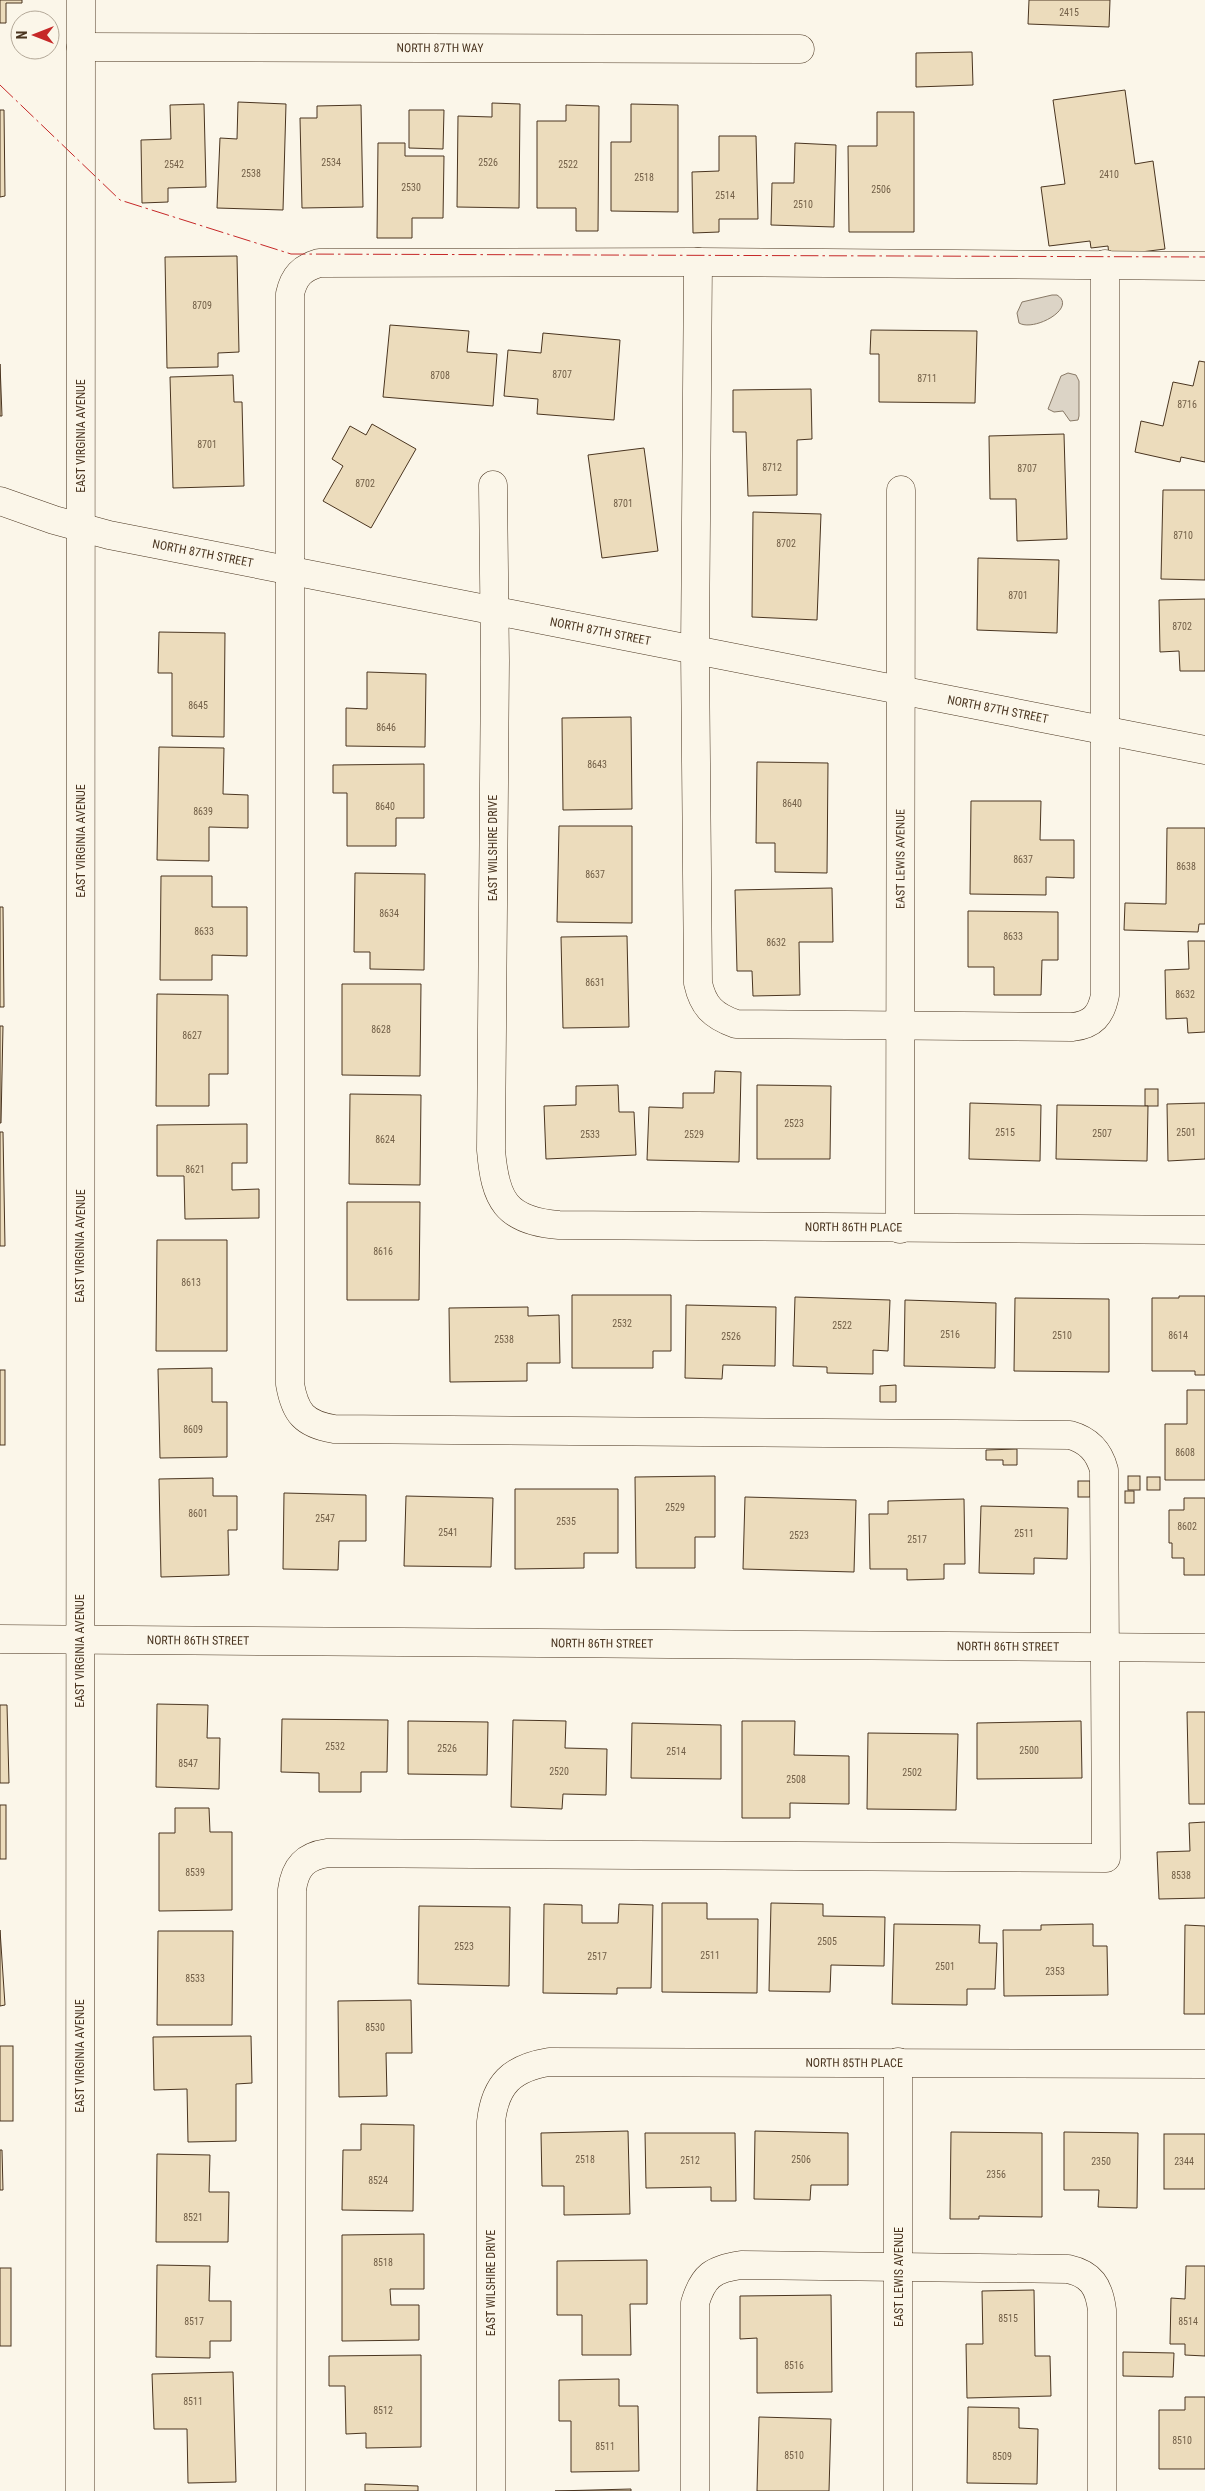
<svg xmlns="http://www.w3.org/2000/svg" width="1205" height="2491" font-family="'Roboto Condensed',sans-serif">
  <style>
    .water { fill: #dcd4c6; stroke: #887966 }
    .building { fill: #ecdcbc; stroke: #4a3520 }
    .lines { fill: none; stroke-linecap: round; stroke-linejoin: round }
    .minor-casing { stroke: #4a3520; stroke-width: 29 }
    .minor { stroke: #fbf6e9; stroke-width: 28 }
    .power { stroke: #c62828; stroke-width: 1; stroke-dasharray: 18 4 2.5 4; stroke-linecap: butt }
    .labels { text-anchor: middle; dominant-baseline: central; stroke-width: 4; stroke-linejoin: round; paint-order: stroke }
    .number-label { font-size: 10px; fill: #725f47 }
    .street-label { font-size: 12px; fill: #4a3520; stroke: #fbf6e9 }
  </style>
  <rect width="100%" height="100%" fill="#fbf6e9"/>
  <!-- water -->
  <g class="water">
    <path d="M1052 295H1057C1078 308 1034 332 1019 323L1017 313 1022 302Z"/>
    <polygon points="1068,373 1076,375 1079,381 1079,416 1078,420 1070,421 1063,411 1054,412 1048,409 1061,376"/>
  </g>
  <!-- building -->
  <g class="building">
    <polygon points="0,0 22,0 22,3 6,3 6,23 0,23"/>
    <polygon points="1029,0 1110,0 1109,27 1028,24"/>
    <polygon points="972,52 973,85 916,87 916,53"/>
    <polygon points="1125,90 1135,164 1153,161 1165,249 1109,256 1108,246 1091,248 1090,241 1049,246 1041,187 1065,184 1053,100"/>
    <polygon points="238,102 286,104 283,210 217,208 220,138 237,139"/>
    <polygon points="492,103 520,104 519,208 457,207 458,116 492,117"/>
    <polygon points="204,104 206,187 168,188 168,202 142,203 141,140 171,139 170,105"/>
    <polygon points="631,104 678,105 678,212 611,211 611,142 631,142"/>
    <polygon points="361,105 363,207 302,208 300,118 317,118 317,106"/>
    <polygon points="566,105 599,106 598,231 576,231 576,208 537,208 537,121 566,121"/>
    <polygon points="0,110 4,110 5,196 0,197"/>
    <polygon points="409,110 444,110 443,149 409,148"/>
    <polygon points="877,112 914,112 914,232 849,232 848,146 877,146"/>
    <polygon points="719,136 756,136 758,219 719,219 719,232 693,233 692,172 719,171"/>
    <polygon points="378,143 405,143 405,156 444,156 443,218 412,218 412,238 377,238"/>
    <polygon points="795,143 836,145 834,227 771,225 772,183 794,183"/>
    <polygon points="237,256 239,352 218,353 218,367 167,368 165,257"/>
    <polygon points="390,325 469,331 467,352 497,354 493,406 383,397"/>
    <polygon points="871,330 977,331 975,403 879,402 879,354 870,354"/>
    <polygon points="543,333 620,340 614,420 537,414 538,399 504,396 508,350 541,353"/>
    <polygon points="1199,361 1205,362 1205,462 1181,457 1180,462 1135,452 1141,421 1163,426 1173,382 1193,386"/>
    <polygon points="0,364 2,416 0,416"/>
    <polygon points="233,375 234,402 242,402 244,486 173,488 170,377"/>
    <polygon points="811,389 812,439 797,440 797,495 748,496 746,432 733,432 733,390"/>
    <polygon points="372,424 416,449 371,528 323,501 343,466 332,459 350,426 366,435"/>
    <polygon points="1064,434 1067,539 1017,541 1016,499 990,499 989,436"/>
    <polygon points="644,448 658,551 602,558 588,455"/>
    <polygon points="1163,490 1205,490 1205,580 1161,579"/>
    <polygon points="753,512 821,514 817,620 752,617"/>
    <polygon points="978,558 1059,560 1057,633 977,630"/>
    <polygon points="1205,599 1205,671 1180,671 1179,651 1160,652 1159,600"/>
    <polygon points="159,632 225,633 224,737 172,736 172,673 158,673"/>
    <polygon points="367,672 426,674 425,747 346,746 346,708 367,709"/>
    <polygon points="631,717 632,809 563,810 562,718"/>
    <polygon points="159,747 224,748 223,794 248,795 248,828 209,827 209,861 157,860"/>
    <polygon points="757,762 828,763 827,873 775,872 775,843 756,843"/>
    <polygon points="424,764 424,818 396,818 396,846 347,846 347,793 333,793 333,765"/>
    <polygon points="971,801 1041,801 1040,840 1074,840 1074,878 1046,877 1046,895 970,894"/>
    <polygon points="559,826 632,826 632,923 557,922"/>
    <polygon points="1167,828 1205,828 1205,924 1199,924 1198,932 1124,930 1125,903 1166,904"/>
    <polygon points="355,873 425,874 424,970 370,969 370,952 354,952"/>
    <polygon points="161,876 212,876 212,907 247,907 247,956 212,955 212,980 160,980"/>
    <polygon points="832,888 833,942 799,942 800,995 753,996 752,971 737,971 735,890"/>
    <polygon points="0,907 3,907 4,1007 0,1007"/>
    <polygon points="968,911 1058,912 1058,960 1042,960 1041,995 994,995 994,967 968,967"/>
    <polygon points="627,936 629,1027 563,1028 561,937"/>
    <polygon points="1188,941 1205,941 1205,1032 1188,1033 1187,1018 1166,1019 1165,970 1189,969"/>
    <polygon points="342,984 421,984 420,1076 342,1075"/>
    <polygon points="157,994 228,995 228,1074 209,1074 209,1106 156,1106"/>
    <polygon points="0,1026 3,1026 1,1123 0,1123"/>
    <polygon points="715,1071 741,1072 739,1162 647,1160 649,1107 683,1108 683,1093 714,1093"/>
    <polygon points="618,1085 619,1112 634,1112 636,1155 546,1159 544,1106 576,1105 576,1086"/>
    <polygon points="757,1085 831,1086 830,1159 757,1159"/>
    <rect x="1145" y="1089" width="13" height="17"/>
    <polygon points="350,1094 421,1095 420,1185 349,1184"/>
    <polygon points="970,1103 1041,1105 1040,1161 969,1159"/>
    <polygon points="1205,1103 1205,1159 1168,1161 1167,1104"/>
    <polygon points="1057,1105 1148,1106 1147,1161 1056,1159"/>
    <polygon points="247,1124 247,1163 232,1163 232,1190 259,1189 259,1218 185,1219 184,1176 157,1176 157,1125"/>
    <polygon points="0,1132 3,1132 5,1246 0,1246"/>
    <polygon points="347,1202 420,1202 419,1300 347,1300"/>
    <polygon points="157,1240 227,1240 227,1351 156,1351"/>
    <polygon points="572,1295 671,1295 671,1351 653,1351 653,1368 572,1368"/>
    <polygon points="1179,1296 1205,1296 1205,1375 1195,1375 1195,1371 1152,1371 1152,1298 1179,1298"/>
    <polygon points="795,1297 890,1300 888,1351 873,1350 873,1374 827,1373 827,1367 793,1366"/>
    <polygon points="1015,1298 1109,1299 1109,1372 1014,1371"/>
    <polygon points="905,1300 996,1303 995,1368 904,1366"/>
    <polygon points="686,1305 776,1307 775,1366 723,1365 722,1379 685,1378"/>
    <polygon points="528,1307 528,1316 559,1315 560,1363 527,1363 527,1381 450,1382 449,1308"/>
    <polygon points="212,1368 212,1402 227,1402 227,1457 160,1458 158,1369"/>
    <rect x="0" y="1370" width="5" height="75"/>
    <polygon points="896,1385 896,1402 880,1402 880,1386"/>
    <polygon points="1187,1390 1205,1390 1205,1480 1165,1480 1165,1424 1187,1424"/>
    <polygon points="1017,1449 1017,1465 1003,1465 1003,1460 986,1460 986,1450"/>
    <polygon points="715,1476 715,1537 695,1537 695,1568 636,1568 635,1477"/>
    <rect x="1128" y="1476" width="12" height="14"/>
    <rect x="1147" y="1477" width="13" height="13"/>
    <polygon points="213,1478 213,1496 237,1496 237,1530 228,1530 229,1575 161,1577 159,1479"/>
    <rect x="1078" y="1481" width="12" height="16"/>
    <polygon points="515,1489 618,1489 618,1553 584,1553 584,1568 515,1569"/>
    <rect x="1125" y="1491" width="9" height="12"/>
    <polygon points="284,1493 366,1495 366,1541 339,1541 338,1570 283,1569"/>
    <polygon points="406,1496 493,1498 491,1567 404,1566"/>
    <polygon points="745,1497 856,1500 854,1572 743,1569"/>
    <polygon points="1184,1498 1205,1498 1205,1575 1184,1575 1184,1558 1172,1558 1172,1543 1169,1543 1169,1510 1184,1510"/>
    <polygon points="964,1499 965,1564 944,1564 944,1579 907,1580 907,1569 870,1569 869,1514 888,1514 888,1501"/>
    <polygon points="981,1506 1068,1508 1067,1559 1034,1558 1034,1574 979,1573"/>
    <polygon points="157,1704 208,1705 207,1738 220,1738 219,1789 156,1787"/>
    <polygon points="0,1705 7,1705 9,1783 0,1783"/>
    <polygon points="1187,1712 1205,1712 1205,1804 1189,1804"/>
    <polygon points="282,1719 388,1720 387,1772 361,1772 361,1792 319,1792 319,1773 281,1772"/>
    <polygon points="513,1720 566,1721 565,1748 607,1749 606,1795 563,1794 562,1809 511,1807"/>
    <polygon points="408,1721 488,1722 487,1775 408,1774"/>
    <polygon points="742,1721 795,1721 794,1755 849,1756 849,1804 790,1803 790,1818 742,1818"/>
    <polygon points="1081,1721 1082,1778 977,1779 977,1723"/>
    <polygon points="632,1723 721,1725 721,1779 631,1778"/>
    <polygon points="868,1733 958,1734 956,1810 867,1809"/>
    <rect x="0" y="1805" width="6" height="54"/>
    <polygon points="175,1808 209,1808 210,1832 232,1832 232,1910 159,1911 159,1833 175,1833"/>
    <polygon points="1205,1822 1205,1898 1159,1899 1157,1852 1190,1851 1189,1823"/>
    <polygon points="662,1903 707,1903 707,1919 758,1919 757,1993 662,1992"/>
    <polygon points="771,1903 823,1904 823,1916 885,1917 884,1966 831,1965 830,1992 769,1991"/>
    <polygon points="544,1904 582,1905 582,1923 618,1923 619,1904 653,1905 651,1988 617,1988 617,1994 543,1993"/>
    <polygon points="419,1906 510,1907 509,1986 418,1984"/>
    <polygon points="894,1924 980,1925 979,1943 997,1943 995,1989 967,1989 967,2005 892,2004"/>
    <polygon points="1093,1924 1093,1946 1107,1946 1108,1995 1004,1996 1003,1930 1041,1930 1041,1925"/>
    <polygon points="1185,1925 1205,1926 1205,2014 1184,2014"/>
    <polygon points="0,1930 5,2005 0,2006"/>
    <polygon points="158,1931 233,1931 232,2025 157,2025"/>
    <polygon points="411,2000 412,2053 386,2053 387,2096 339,2097 338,2001"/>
    <polygon points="251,2036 252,2083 236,2084 236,2141 188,2142 187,2089 154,2090 153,2037"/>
    <rect x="0" y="2046" width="13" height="75"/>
    <polygon points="361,2124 414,2125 413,2211 342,2210 343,2150 361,2150"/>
    <polygon points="628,2131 630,2214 564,2215 564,2186 542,2186 541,2133"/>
    <polygon points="755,2131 848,2133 848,2185 811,2185 810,2200 754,2199"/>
    <polygon points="951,2132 1042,2133 1042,2217 979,2216 979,2219 950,2219"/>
    <polygon points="1064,2132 1138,2133 1137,2208 1098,2207 1099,2190 1064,2190"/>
    <polygon points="645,2133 735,2133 736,2201 711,2201 711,2187 646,2188"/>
    <rect x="1164" y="2134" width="41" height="55"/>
    <polygon points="0,2150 2,2150 3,2190 0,2190"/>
    <polygon points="157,2154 210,2155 209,2192 229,2192 228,2242 156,2242"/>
    <polygon points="424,2234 424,2289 390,2289 391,2305 419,2305 419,2340 342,2341 342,2235"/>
    <polygon points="647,2260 647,2304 630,2304 631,2355 582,2355 582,2315 557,2315 557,2261"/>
    <polygon points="157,2265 210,2266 209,2301 231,2301 231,2341 210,2341 210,2358 156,2357"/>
    <polygon points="1186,2266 1205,2266 1205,2356 1185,2355 1185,2344 1170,2344 1171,2298 1185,2299"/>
    <rect x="0" y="2268" width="11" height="78"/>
    <polygon points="1034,2290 1035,2356 1050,2356 1051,2396 967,2398 966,2344 983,2344 982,2291"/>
    <polygon points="831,2295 832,2392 757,2393 757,2338 740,2339 740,2296"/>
    <polygon points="1123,2352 1174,2353 1173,2377 1123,2376"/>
    <polygon points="421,2355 421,2447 366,2448 366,2433 346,2434 345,2386 329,2386 329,2356"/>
    <polygon points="233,2372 236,2482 188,2483 187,2429 154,2429 152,2374"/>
    <polygon points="619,2379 619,2406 638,2406 639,2471 571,2472 571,2421 559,2421 559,2380"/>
    <polygon points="1185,2397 1205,2397 1205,2469 1159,2469 1159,2410 1185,2410"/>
    <polygon points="968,2407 1019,2408 1019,2428 1038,2429 1037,2484 967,2483"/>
    <polygon points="759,2417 831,2419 829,2491 757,2491"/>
    <polygon points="365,2484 418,2486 418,2491 365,2491"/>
    <polygon points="631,2489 631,2491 555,2491"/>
  </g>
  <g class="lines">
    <!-- minor casing -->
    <g class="minor-casing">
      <g id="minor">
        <path id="s1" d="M81 47 800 49"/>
        <path d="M698 262 695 650 698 983C703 1006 713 1016 736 1024L1072 1027C1093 1025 1101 1015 1105 995V264"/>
        <path id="s2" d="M493 485 495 661 491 1150C495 1199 505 1221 559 1225L1205 1230"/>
        <path id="s3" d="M0 501 54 520 109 535 1205 750"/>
        <path id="s4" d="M900 1229 901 490"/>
        <path id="s5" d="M0 1639 1205 1648"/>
        <polyline points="898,2062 898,2491"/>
        <path id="s6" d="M80 2491 81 0"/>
        <path d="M291 2491 292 1890C295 1867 305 1856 328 1853L1106 1858 1104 1470C1099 1451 1088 1440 1070 1435L334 1429C304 1424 295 1413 290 1384V294C294 276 302 268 319 263L698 262 1205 266"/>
        <path id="s7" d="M491 2491V2122C495 2084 512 2068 549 2062L1205 2064"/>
        <path d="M695 2491V2303C703 2276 713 2269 741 2265L1068 2269C1091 2274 1099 2286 1102 2310V2491"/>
      </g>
    </g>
    <!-- minor -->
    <use href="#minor" class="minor"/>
    <!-- power -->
    <polyline class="power" points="0,85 120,200 291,254 1205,257"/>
  </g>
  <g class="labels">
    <!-- number labels -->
    <g class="number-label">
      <text x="1069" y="12">2415</text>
      <text x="331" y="162">2534</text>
      <text x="488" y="162">2526</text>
      <text x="174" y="164">2542</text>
      <text x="568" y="164">2522</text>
      <text x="251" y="173">2538</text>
      <text x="1109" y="174">2410</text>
      <text x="644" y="177">2518</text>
      <text x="411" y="187">2530</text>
      <text x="881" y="189">2506</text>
      <text x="725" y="195">2514</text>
      <text x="803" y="204">2510</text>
      <text x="202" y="305">8709</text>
      <text x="562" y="374">8707</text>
      <text x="440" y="375">8708</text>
      <text x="927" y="378">8711</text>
      <text x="1187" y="404">8716</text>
      <text x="207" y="444">8701</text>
      <text x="772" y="467">8712</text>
      <text x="1027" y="468">8707</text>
      <text x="365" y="483">8702</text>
      <text x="623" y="503">8701</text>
      <text x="1183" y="535">8710</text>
      <text x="786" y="543">8702</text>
      <text x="1018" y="595">8701</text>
      <text x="1182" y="626">8702</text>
      <text x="198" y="705">8645</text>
      <text x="386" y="727">8646</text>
      <text x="597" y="764">8643</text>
      <text x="792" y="803">8640</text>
      <text x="385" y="806">8640</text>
      <text x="203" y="811">8639</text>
      <text x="1023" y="859">8637</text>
      <text x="1186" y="866">8638</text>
      <text x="595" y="874">8637</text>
      <text x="389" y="913">8634</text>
      <text x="204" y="931">8633</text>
      <text x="1013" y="936">8633</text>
      <text x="776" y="942">8632</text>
      <text x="595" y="982">8631</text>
      <text x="1185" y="994">8632</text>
      <text x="381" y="1029">8628</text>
      <text x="192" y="1035">8627</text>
      <text x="794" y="1123">2523</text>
      <text x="1005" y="1132">2515</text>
      <text x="1186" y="1132">2501</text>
      <text x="1102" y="1133">2507</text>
      <text x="590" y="1134">2533</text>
      <text x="694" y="1134">2529</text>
      <text x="385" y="1139">8624</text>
      <text x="195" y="1169">8621</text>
      <text x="383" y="1251">8616</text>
      <text x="191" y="1282">8613</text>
      <text x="622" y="1323">2532</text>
      <text x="842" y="1325">2522</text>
      <text x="950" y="1334">2516</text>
      <text x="1062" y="1335">2510</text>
      <text x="1178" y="1335">8614</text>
      <text x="731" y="1336">2526</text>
      <text x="504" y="1339">2538</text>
      <text x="193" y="1429">8609</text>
      <text x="1185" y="1452">8608</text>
      <text x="675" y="1507">2529</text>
      <text x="198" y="1513">8601</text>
      <text x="325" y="1518">2547</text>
      <text x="566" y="1521">2535</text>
      <text x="1187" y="1526">8602</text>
      <text x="448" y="1532">2541</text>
      <text x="1024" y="1533">2511</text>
      <text x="799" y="1535">2523</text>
      <text x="917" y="1539">2517</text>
      <text x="335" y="1746">2532</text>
      <text x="447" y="1748">2526</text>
      <text x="1029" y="1750">2500</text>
      <text x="676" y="1751">2514</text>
      <text x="188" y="1763">8547</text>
      <text x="559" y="1771">2520</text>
      <text x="912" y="1772">2502</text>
      <text x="796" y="1779">2508</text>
      <text x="195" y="1872">8539</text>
      <text x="1181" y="1875">8538</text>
      <text x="827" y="1941">2505</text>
      <text x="464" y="1946">2523</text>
      <text x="710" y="1955">2511</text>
      <text x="597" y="1956">2517</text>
      <text x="945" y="1966">2501</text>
      <text x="1055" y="1971">2353</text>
      <text x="195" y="1978">8533</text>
      <text x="375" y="2027">8530</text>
      <text x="585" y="2159">2518</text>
      <text x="801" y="2159">2506</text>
      <text x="690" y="2160">2512</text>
      <text x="1101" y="2161">2350</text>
      <text x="1184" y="2161">2344</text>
      <text x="996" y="2174">2356</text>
      <text x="378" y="2180">8524</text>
      <text x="193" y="2217">8521</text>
      <text x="383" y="2262">8518</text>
      <text x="1008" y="2318">8515</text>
      <text x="194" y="2321">8517</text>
      <text x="1188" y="2321">8514</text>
      <text x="794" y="2365">8516</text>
      <text x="193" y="2401">8511</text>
      <text x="383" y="2410">8512</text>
      <text x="1182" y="2440">8510</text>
      <text x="605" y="2446">8511</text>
      <text x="794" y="2455">8510</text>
      <text x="1002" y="2456">8509</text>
    </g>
    <!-- street labels -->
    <g class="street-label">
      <text stroke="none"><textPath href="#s1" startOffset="359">NORTH 87TH WAY</textPath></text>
      <text stroke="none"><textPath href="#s6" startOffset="2055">EAST VIRGINIA AVENUE</textPath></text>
      <text stroke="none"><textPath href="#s3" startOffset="210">NORTH 87TH STREET</textPath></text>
      <text stroke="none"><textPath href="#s3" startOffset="615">NORTH 87TH STREET</textPath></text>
      <text stroke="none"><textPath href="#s3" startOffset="1020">NORTH 87TH STREET</textPath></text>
      <text stroke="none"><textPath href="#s6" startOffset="1650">EAST VIRGINIA AVENUE</textPath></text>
      <text transform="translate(493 848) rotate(-90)">EAST WILSHIRE DRIVE</text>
      <text stroke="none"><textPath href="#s4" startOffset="370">EAST LEWIS AVENUE</textPath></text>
      <text stroke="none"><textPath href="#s2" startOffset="1075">NORTH 86TH PLACE</textPath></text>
      <text stroke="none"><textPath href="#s6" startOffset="1245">EAST VIRGINIA AVENUE</textPath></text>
      <text stroke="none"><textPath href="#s5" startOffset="198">NORTH 86TH STREET</textPath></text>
      <text stroke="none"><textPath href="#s5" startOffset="602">NORTH 86TH STREET</textPath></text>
      <text stroke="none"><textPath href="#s5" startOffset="1008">NORTH 86TH STREET</textPath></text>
      <text stroke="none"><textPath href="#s6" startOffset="840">EAST VIRGINIA AVENUE</textPath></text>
      <text stroke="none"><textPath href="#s6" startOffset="435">EAST VIRGINIA AVENUE</textPath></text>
      <text stroke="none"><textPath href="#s7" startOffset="766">NORTH 85TH PLACE</textPath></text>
      <text transform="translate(899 2277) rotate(-90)">EAST LEWIS AVENUE</text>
      <text transform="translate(491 2283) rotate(-90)">EAST WILSHIRE DRIVE</text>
    </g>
  </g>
  <!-- north arrow -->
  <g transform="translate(35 35) rotate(270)"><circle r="24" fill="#fbf6e9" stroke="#b4a999"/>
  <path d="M0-4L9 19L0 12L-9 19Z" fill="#c62828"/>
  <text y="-8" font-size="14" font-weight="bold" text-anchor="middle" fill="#4a3520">N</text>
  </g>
</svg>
